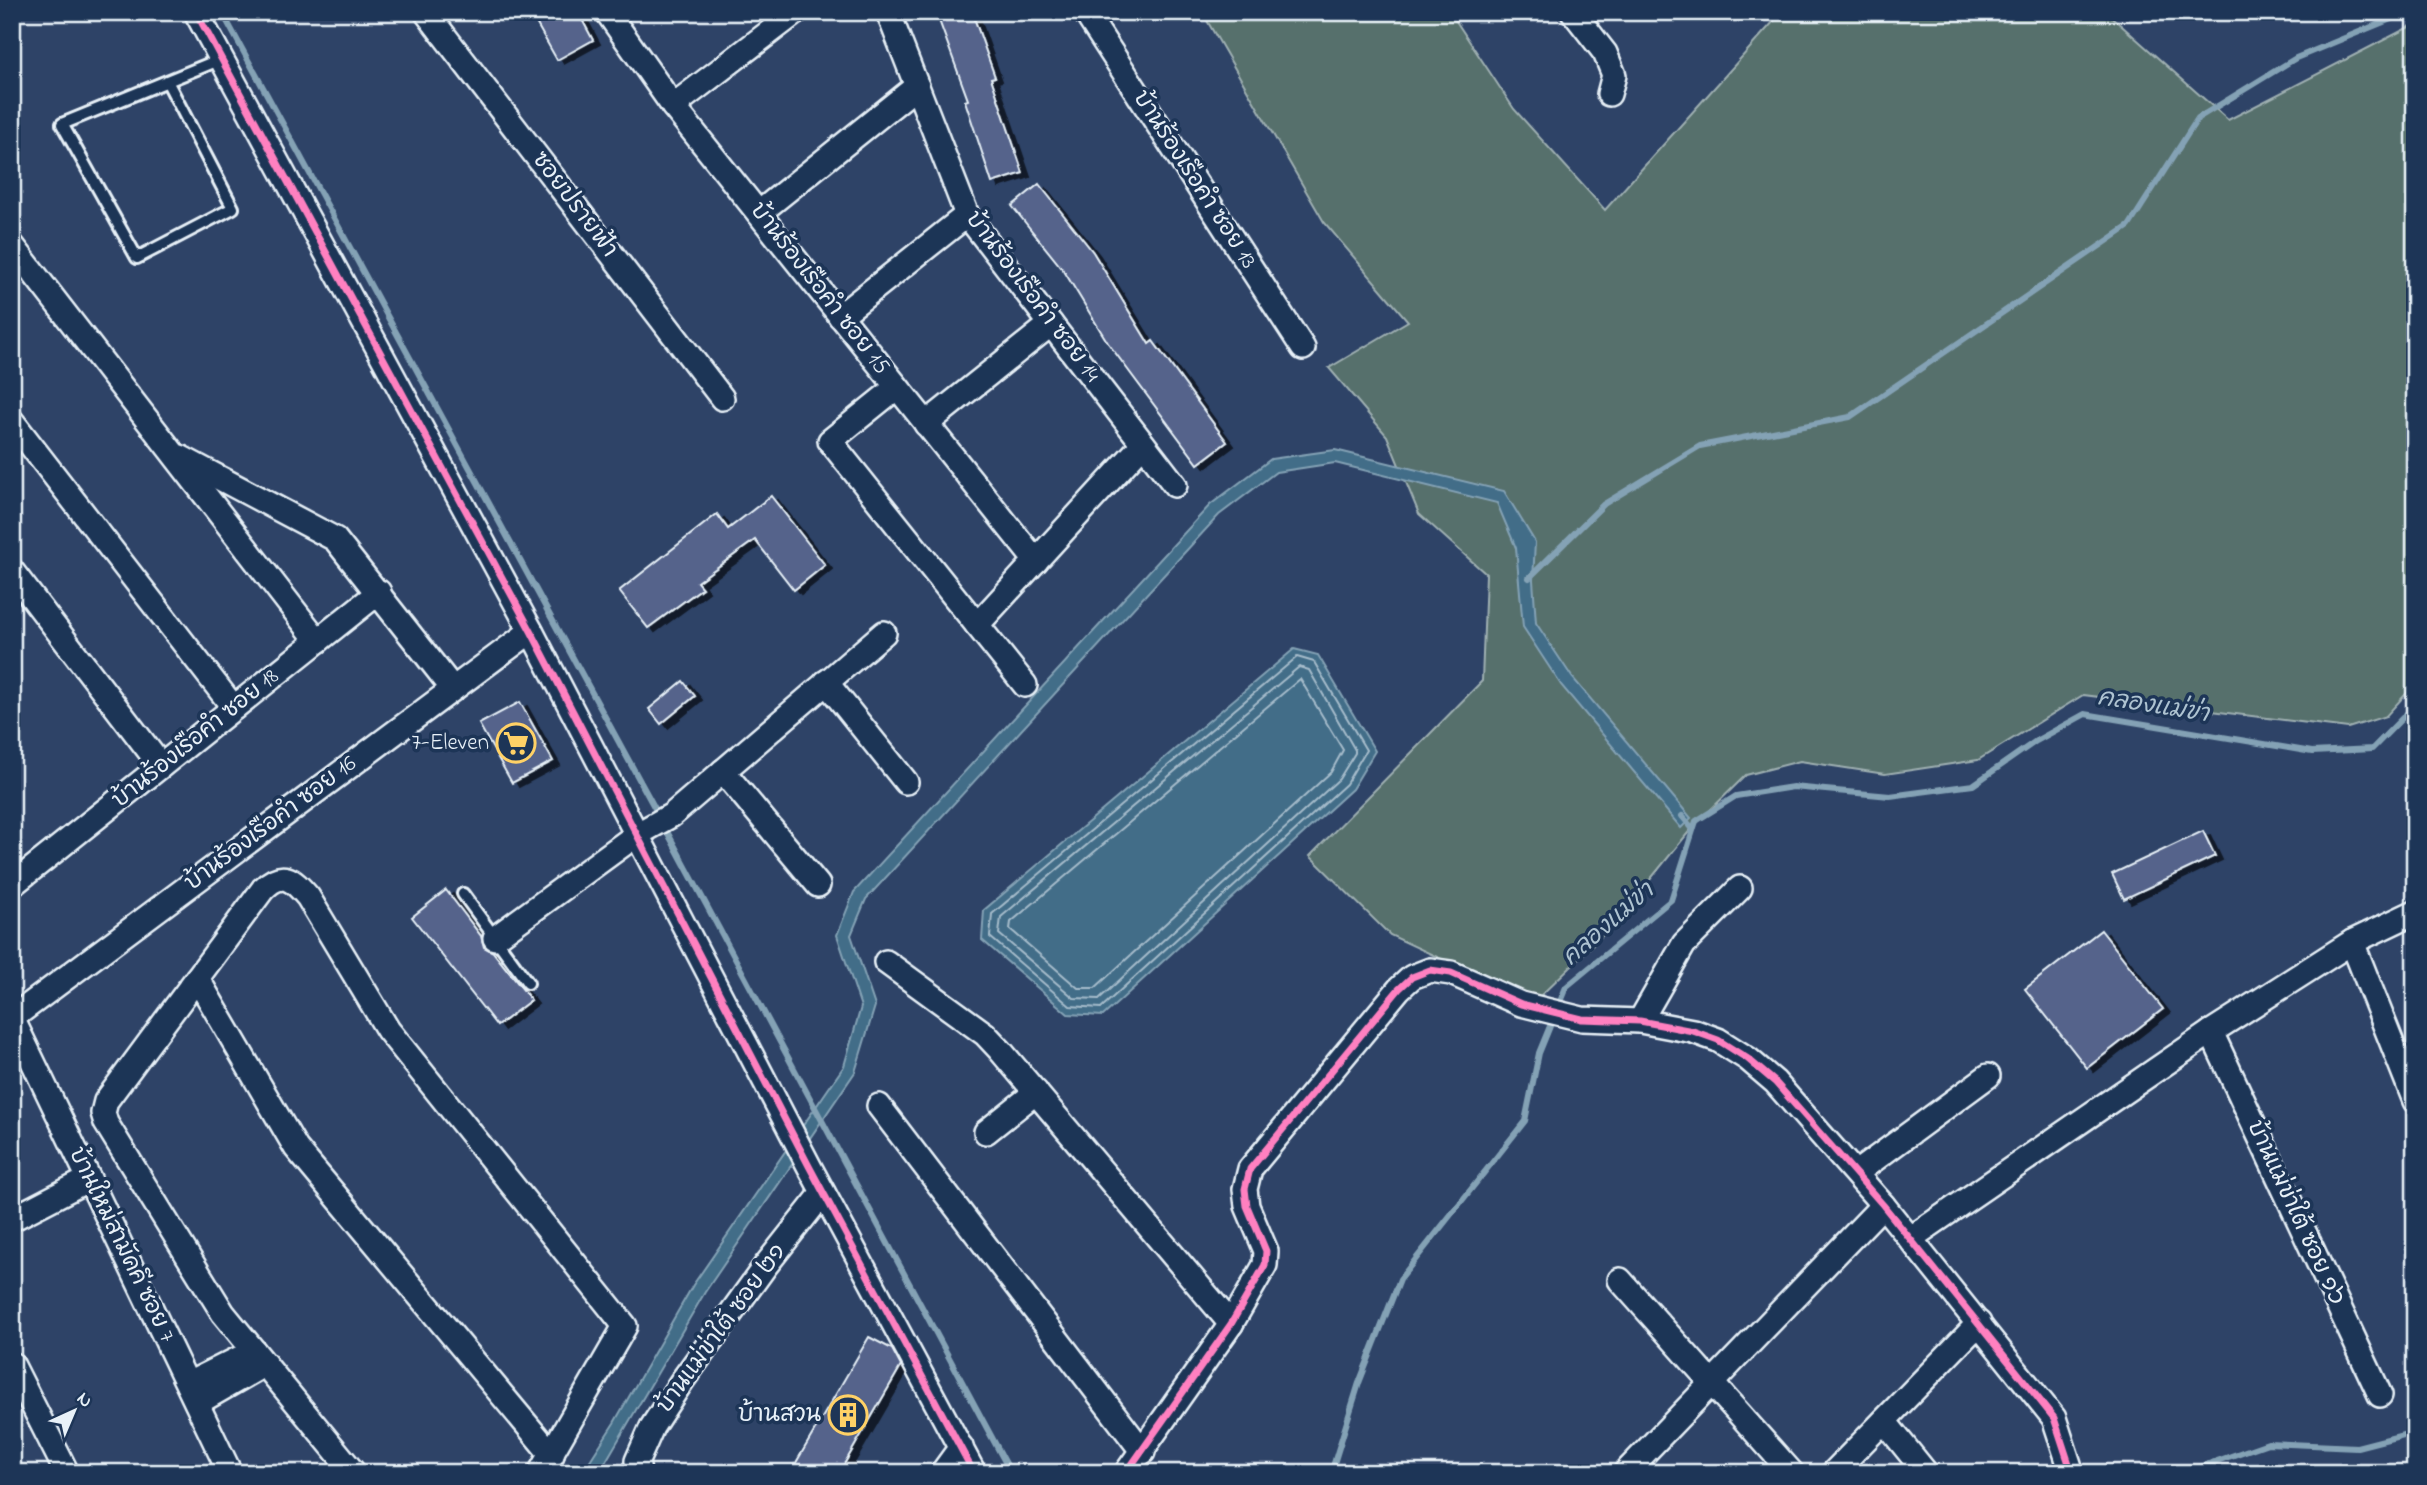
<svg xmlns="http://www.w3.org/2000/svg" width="2427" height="1485" font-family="'Indie Flower','Playpen Sans Thai',sans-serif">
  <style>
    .green { fill: #566f6c; stroke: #9fb0b2; stroke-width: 2 }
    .water { fill: #426d88; stroke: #84a2b5; stroke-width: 2 }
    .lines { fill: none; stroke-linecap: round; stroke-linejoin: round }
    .shore { stroke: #a6bccb; stroke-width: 2 }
    .stream { stroke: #84a2b5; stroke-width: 6 }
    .building { fill: #55648b; stroke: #e8f1f8; stroke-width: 2; filter: url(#shadow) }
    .lane-casing { stroke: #e8f1f8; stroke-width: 16 }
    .street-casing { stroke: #e8f1f8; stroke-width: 28 }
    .lane { stroke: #1d3557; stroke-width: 10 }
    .street { stroke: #1d3557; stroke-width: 23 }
    .cycleway-casing { stroke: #1d3557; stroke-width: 11 }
    .cycleway { stroke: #ff80c0; stroke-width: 7 }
    .labels { text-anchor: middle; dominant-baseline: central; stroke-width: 7; stroke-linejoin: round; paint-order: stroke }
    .street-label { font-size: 23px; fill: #e8f1f8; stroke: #1d3557 }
    .poi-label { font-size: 23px; fill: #e8f1f8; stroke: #1d3557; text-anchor: end }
    .water-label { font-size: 24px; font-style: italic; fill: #aec3d1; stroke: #1d3557 }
  </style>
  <defs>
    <filter id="shadow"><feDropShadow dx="7" dy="4" stdDeviation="0" flood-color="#0009"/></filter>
  </defs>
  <rect width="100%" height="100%" fill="#2e4367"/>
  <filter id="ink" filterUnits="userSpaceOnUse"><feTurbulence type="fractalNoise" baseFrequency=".0143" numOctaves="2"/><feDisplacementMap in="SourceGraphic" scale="14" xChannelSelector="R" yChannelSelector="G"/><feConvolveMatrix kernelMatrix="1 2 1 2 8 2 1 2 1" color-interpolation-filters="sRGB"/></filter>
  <g filter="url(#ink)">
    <!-- green -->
    <polygon class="green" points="1202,12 1450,12 1514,109 1605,210 1782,12 2106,12 2228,120 2415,24 2415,684 2386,716 2348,728 2083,695 1978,760 1885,774 1800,761 1746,775 1692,828 1614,924 1534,1002 1390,935 1310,856 1482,681 1486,574 1419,514 1387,436 1329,368 1408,321 1324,222"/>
    <!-- water -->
    <g class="water">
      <polygon points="1335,450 1504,491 1535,542 1533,580 1536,623 1572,677 1691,818 1681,828 1561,685 1523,627 1516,548 1497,503 1335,463 1276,472 1219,515 866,899 851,935 875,1006 855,1072 705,1292 599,1473 582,1473 614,1423 693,1285 844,1066 861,1007 837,935 854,892 1210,505 1271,459"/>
      <polygon points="1294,649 1318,655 1375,751 1352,789 1103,1016 1068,1014 982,940 984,910"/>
    </g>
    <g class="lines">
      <!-- shore -->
      <g class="shore">
        <polygon points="1297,657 1314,662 1366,750 1346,784 1101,1008 1070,1006 990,937 992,914"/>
        <polygon points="1299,667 1309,670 1355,750 1355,753 1339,779 1099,999 1074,998 999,934 1001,917"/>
        <polygon points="1300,679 1343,750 1331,772 1095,988 1078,988 1010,929 1011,922"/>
      </g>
      <!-- stream -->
      <g class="stream">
        <polyline points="222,12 659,816"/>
        <polyline points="1529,578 1604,504 1700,446 1850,417 2129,226 2198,118 2296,58 2408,12"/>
        <polyline points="1682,816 1692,828"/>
        <polyline points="664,826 1011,1473"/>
        <polyline points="1331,1473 1359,1383 1400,1279 1525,1121 1539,1053 1566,987 1671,900 1696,821 1736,796 1793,787 1890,796 1973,785 2036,741 2085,714 2312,752 2372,749 2415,705"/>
        <polyline points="2183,1473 2268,1443 2357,1447 2415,1432"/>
      </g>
    </g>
    <!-- building -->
    <g class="building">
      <polygon points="530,12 578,12 593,40 557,60"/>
      <polygon points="936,12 972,12 995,77 991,78 1023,173 992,183 965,101 968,100"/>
      <polygon points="1039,184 1093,252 1149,344 1153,341 1227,442 1198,464 1108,343 1064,271 1012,206"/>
      <polygon points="771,496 825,565 794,590 755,540 697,582 702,588 648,628 619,591 717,514 728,529"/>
      <polygon points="683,681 695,696 661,724 649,709"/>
      <polygon points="520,702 553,761 512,783 479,724"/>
      <polygon points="2203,831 2215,856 2124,899 2112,874"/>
      <polygon points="446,890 481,936 484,947 493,952 531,1000 497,1026 412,917"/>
      <polygon points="2101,930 2163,1009 2087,1068 2025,989"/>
      <polygon points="869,1337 892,1349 901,1366 839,1473 790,1473"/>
    </g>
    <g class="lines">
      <!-- lane casing -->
      <g class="lane-casing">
        <g id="lane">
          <polyline points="167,81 233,208 137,258 62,124 221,59"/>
          <polyline points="463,894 528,983"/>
        </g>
      </g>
      <!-- street casing -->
      <g class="street-casing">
        <g id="street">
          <polyline points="196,12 531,631 809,1166 974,1473"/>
          <polyline points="426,12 722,398"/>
          <polyline points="607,12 673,106 1036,561"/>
          <polyline points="888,12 967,215 1175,485"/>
          <polyline points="1085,12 1303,348"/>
          <polyline points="1573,12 1605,53 1614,75 1609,94"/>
          <polyline points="673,106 796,12"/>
          <polyline points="759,213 917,86"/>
          <polyline points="12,245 318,641"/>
          <polyline points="840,316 967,215"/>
          <polyline points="897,387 830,441 1025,685"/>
          <polyline points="12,421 234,708"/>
          <polyline points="926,424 1051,324"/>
          <polyline points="180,457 335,539 453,689"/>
          <polyline points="12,571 161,766"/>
          <polyline points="977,625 1143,444"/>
          <polyline points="826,682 906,782"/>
          <polyline points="723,771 818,885"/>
          <polyline points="12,885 379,592"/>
          <polyline points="495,938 636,835 672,815 884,633"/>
          <polyline points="2352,942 2415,1101"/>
          <polyline points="886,962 985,1034 1000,1050 1231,1324"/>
          <polyline points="197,978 296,1148 552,1455"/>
          <polyline points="12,1018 531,631"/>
          <polyline points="12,1018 230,1473"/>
          <polyline points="1640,1021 1684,944 1740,888"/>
          <polyline points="2211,1032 2380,1395"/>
          <polyline points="879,1106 1143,1452"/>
          <polyline points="986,1132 1036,1092"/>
          <polyline points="1856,1173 1988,1076"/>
          <polyline points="12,1219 89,1179"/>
          <polyline points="1911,1238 2211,1032 2352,942 2415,912"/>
          <polyline points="1620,1280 1792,1473"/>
          <polyline points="12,1364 67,1473"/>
          <polyline points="188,1384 254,1351"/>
          <polyline points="197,1403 265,1364"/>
          <polyline points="1884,1421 1926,1473"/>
          <path d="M354 1473 223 1313 106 1123 103 1113 106 1101 263 889C282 870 292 878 308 897L388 1030 625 1326 540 1473"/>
          <polyline points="639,1473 637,1461 652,1427 682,1381 766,1265 823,1193"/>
          <polyline points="942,1473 961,1447"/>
          <polyline points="1126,1473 1231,1324 1265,1265 1266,1251 1247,1206 1245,1189 1250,1169 1399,989 1412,977 1430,970 1451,973 1521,1004 1582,1019 1640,1021 1693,1031 1718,1040 1748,1059 1775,1082 1883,1205 2054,1418 2072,1473"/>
          <polyline points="1625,1473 1883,1205"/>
          <polyline points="1833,1473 1979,1323"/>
        </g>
      </g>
      <!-- lane -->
      <use href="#lane" class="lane"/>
      <!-- street -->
      <use href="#street" class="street"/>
      <!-- cycleway casing -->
      <g class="cycleway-casing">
        <g id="cycleway">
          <polyline points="196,12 531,631 809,1166 974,1473"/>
          <polyline points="1126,1473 1231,1324 1265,1265 1266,1251 1247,1206 1245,1189 1250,1169 1399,989 1412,977 1430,970 1451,973 1521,1004 1582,1019 1640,1021 1693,1031 1718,1040 1748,1059 1775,1082 1883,1205 2054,1418 2072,1473"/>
        </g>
      </g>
      <!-- cycleway -->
      <use href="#cycleway" class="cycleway"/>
    </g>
  </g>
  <!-- icons -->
  <defs>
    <g id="supermarket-ring" transform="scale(2.0125)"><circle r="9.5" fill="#1d3557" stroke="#ffd166" stroke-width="1.5"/><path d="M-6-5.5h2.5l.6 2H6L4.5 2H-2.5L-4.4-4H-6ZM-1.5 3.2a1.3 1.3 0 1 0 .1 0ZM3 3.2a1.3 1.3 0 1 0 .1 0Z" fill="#ffd166"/></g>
    <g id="building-ring" transform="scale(2.0125)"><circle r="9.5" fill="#1d3557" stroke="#ffd166" stroke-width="1.5"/><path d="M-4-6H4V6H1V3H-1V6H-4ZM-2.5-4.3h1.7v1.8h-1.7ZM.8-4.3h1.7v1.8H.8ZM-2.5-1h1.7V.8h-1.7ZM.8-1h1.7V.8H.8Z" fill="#ffd166"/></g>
  </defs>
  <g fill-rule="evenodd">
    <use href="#supermarket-ring" x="516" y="743"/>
    <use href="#building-ring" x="848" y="1415"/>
  </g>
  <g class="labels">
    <!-- street labels -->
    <g class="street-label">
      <text transform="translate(1194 180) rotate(57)">บ้านร้องเรือคำ ซอย 13</text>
      <text transform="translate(574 205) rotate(53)">ซอยปรายฟ้า</text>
      <text transform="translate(819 289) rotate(52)">บ้านร้องเรือคำ ซอย 15</text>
      <text transform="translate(1032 297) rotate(53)">บ้านร้องเรือคำ ซอย 14</text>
      <text transform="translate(196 739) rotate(-39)">บ้านร้องเรือคำ ซอย 18</text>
      <text transform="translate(271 824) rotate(-37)">บ้านร้องเรือคำ ซอย 16</text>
      <text transform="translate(2295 1213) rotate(65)">บ้านแม่ข่าใต้ ซอย ๑๖</text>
      <text transform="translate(121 1245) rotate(64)">บ้านใหม่สามัคคี ซอย 7</text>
      <text transform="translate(722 1329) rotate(-54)">บ้านแม่ข่าใต้ ซอย ๒๑</text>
    </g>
    <!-- poi labels -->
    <g class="poi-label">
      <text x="489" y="743">7-Eleven</text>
      <text x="821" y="1415">บ้านสวน</text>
    </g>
    <!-- water labels -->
    <g class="water-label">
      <text transform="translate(2153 707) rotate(9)">คลองแม่ข่า</text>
      <text transform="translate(1609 925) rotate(-41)">คลองแม่ข่า</text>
    </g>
  </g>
  <!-- margin -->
  <rect width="2427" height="1485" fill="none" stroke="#1d3557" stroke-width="42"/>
  <rect x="21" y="21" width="2385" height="1443" fill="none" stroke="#e8f1f8" stroke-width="2.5" filter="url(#ink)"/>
  <!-- north arrow -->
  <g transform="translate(74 1411) rotate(44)" stroke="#1d3557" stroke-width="5" paint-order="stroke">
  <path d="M0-5L12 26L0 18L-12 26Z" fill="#e8f1f8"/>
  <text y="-10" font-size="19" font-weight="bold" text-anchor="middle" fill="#e8f1f8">N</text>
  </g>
</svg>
